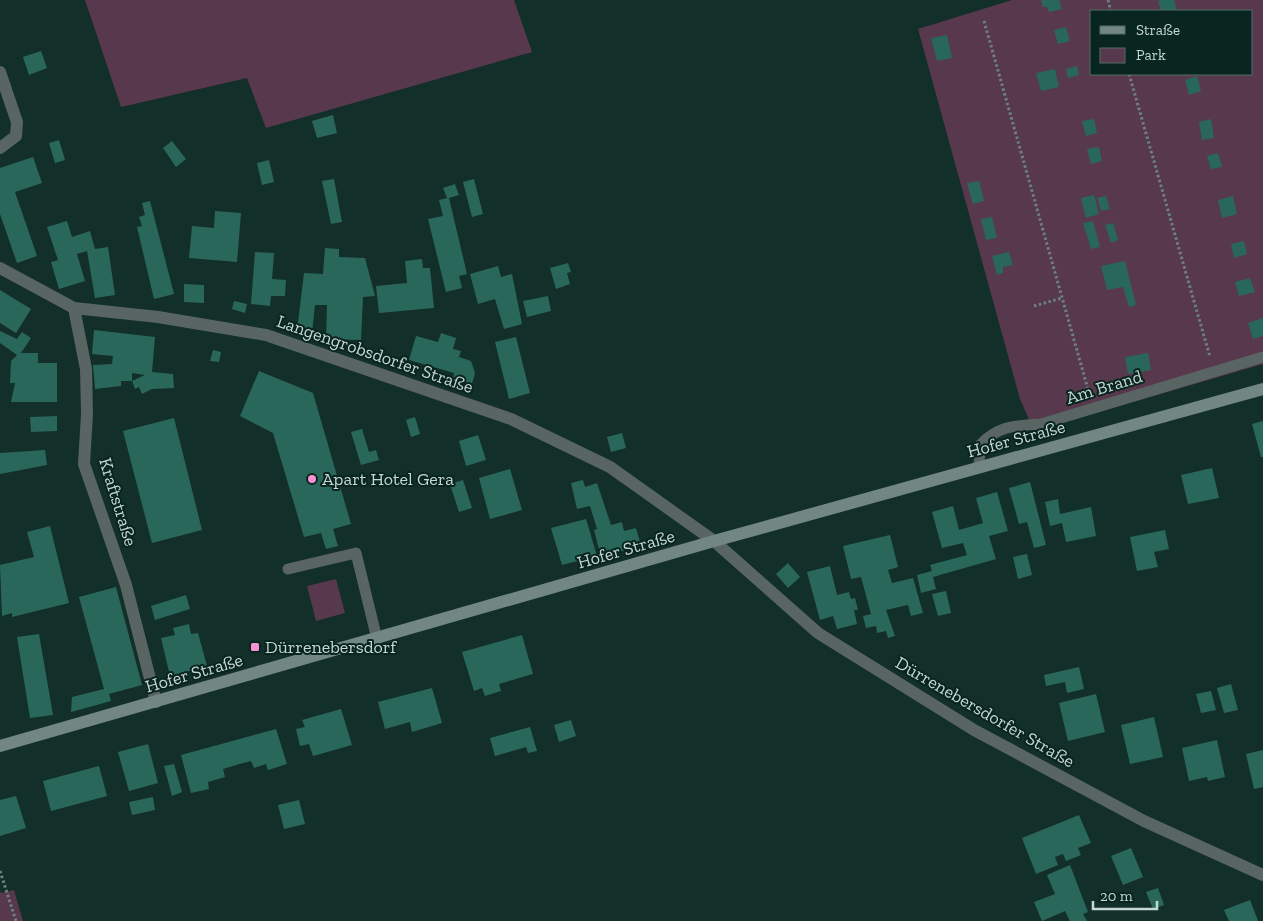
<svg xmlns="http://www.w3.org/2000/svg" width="1263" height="921" font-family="'Zilla Slab',serif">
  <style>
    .green { fill: #58384c; fill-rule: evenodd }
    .building { fill: #2a675b; fill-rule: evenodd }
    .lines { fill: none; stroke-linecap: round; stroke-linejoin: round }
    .path { stroke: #6b827d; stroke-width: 3; stroke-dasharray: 2.5 2.5; stroke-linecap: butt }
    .service { stroke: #596562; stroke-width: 11 }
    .minor { stroke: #596562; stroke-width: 12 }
    .secondary { stroke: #738782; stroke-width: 12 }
    .poi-dot { fill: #f591d2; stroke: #08251f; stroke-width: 2 }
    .labels { text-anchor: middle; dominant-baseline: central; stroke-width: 4; stroke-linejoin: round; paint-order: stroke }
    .street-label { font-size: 18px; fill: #c7d7d3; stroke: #08251f }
    .poi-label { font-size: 18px; fill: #c7d7d3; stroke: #08251f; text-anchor: start }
  </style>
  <rect width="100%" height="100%" fill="#132f29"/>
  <!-- green -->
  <g class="green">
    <polygon points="85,0 514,0 532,52 266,128 247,78 121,107"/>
    <path d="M1012 0H1263V364L1034 431 1020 399 918 29ZM1092 11H1252V74H1092Z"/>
    <polygon points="336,579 345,613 316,621 307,586"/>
    <polygon points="14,890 23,921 0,921 0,891 1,893"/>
  </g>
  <!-- building -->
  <g class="building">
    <polygon points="1041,0 1059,0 1062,9 1049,12 1047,7 1043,7"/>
    <polygon points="1162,0 1174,0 1177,11 1161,11 1158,1"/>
    <polygon points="1066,27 1070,41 1058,44 1054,30"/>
    <polygon points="947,35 952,58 937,61 931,38"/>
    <polygon points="41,51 47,68 29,75 23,57"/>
    <polygon points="1077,66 1079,75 1068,78 1066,69"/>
    <polygon points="1055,69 1059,87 1041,91 1036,73"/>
    <polygon points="1197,76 1201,91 1189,95 1185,80"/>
    <polygon points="333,115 337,133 317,138 312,121"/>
    <polygon points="1094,119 1097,133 1086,136 1082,121"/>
    <polygon points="1211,119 1214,138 1202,140 1199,122"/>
    <polygon points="59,140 65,160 55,163 49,143"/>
    <polygon points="172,141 186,159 176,167 163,148"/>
    <polygon points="1099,147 1102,161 1091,164 1087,149"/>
    <polygon points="1218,153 1222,167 1211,169 1207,156"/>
    <polygon points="33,157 42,183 15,192 37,256 17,263 0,214 0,168"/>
    <polygon points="269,160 274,182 262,185 257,163"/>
    <polygon points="334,179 342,222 331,224 322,181"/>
    <polygon points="474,179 483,214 472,217 463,182"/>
    <polygon points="979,181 984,201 973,204 967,183"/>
    <polygon points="455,184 459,195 449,198 467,274 459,276 462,288 446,292 428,219 443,216 439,200 447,198 443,188"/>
    <polygon points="1094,195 1099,214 1086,218 1081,198"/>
    <polygon points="1106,196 1110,209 1101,211 1097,198"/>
    <polygon points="1233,196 1237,214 1222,218 1218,200"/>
    <polygon points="150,201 174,294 154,299 137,227 142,226 139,217 145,215 142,203"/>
    <polygon points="215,211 241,213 237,262 189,258 192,226 214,228"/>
    <polygon points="992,217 997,238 986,240 981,219"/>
    <polygon points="67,221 72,237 90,231 95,249 108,247 115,295 95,298 87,251 77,254 85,281 59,289 51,262 58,260 47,227"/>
    <polygon points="1093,221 1100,247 1091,249 1083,223"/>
    <polygon points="1113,223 1118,240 1111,243 1105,225"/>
    <polygon points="1244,241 1247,254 1234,258 1231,244"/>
    <polygon points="325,248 339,249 339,257 365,258 375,296 363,297 361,340 326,339 327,305 315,305 312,333 297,331 304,273 323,274"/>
    <polygon points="255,252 274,253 272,279 286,280 285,296 271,296 270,306 251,304"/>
    <polygon points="1009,252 1013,265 1003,267 1003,273 997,275 992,256"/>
    <polygon points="422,259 423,268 430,268 434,308 379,313 376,286 407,283 405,261"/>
    <polygon points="1125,261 1136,305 1129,307 1123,287 1107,290 1101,266"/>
    <polygon points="568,263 571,272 567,273 570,284 556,289 550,268"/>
    <polygon points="498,266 501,277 512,274 522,324 504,329 495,299 478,304 470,274"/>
    <polygon points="1250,278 1255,292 1239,296 1235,282"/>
    <polygon points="184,284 204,285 204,303 184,302"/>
    <polygon points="0,290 31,309 16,333 0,323"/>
    <polygon points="548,296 551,311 527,317 523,301"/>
    <polygon points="234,301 247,304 245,313 232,309"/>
    <polygon points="1263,318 1263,336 1253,339 1248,323"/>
    <path d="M94 330 155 337 152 372 173 374 174 388 152 389 142 394 139 387 135 389 132 381H121V386L95 389 93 365 112 364 113 356 92 354ZM132 373 145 375 132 381Z"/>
    <polygon points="0,331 17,339 22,332 31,338 21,353 38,353 38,363 57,363 57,402 11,402 15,383 10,383 11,361 17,355 0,343"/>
    <polygon points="441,333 456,338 453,349 461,351 459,357 471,361 475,373 472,384 453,379 454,373 409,360 416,336 438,342"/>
    <polygon points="516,337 530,393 509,399 495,342"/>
    <polygon points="213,350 221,352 219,362 210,361"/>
    <polygon points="1148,353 1151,370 1128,374 1125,357"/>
    <polygon points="259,371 313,393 351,524 333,529 338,546 326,549 321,533 304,537 273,433 240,416"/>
    <polygon points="57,416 57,431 31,432 30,417"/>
    <polygon points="415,417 420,434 411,437 406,420"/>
    <polygon points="174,418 202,530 152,543 123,431"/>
    <polygon points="1263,421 1263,457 1261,457 1252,424"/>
    <polygon points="362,429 369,452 376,450 379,460 361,465 351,432"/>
    <polygon points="622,433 626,448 611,452 607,437"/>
    <polygon points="478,435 486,460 466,466 459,441"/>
    <polygon points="45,450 47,465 0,474 0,453"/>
    <polygon points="1212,468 1219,498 1188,504 1181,475"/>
    <polygon points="510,469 522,510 490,519 479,478"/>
    <polygon points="463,480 472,508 459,512 450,484"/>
    <polygon points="583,480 585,487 597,483 611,525 622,522 624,531 636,528 641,546 601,557 594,530 597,529 590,506 577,509 571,483"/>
    <polygon points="1030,482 1046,545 1034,548 1027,522 1019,524 1009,488"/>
    <polygon points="997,492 1008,531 989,536 996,559 933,577 936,589 921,593 917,575 932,571 930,565 967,555 963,543 942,548 932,512 953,506 959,530 983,523 976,498"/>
    <polygon points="1058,499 1060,514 1091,507 1096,536 1066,542 1062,523 1050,526 1045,502"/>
    <polygon points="586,519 597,556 562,565 551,528"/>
    <polygon points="50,526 69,603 12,617 12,613 2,616 0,565 34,557 27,532"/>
    <polygon points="1165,530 1169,549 1154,552 1158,567 1137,571 1130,537"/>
    <polygon points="890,535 898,567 888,570 892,583 913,578 923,613 911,616 908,605 886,610 895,636 888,638 886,631 877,633 876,626 866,628 863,616 871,614 861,577 851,579 843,546"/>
    <polygon points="1027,554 1032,575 1018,579 1013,557"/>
    <polygon points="788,563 800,577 788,588 776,574"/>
    <polygon points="830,566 837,595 849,592 851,599 855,598 858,610 854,610 857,624 837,629 833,616 820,620 807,572"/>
    <polygon points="116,587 142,685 109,694 111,701 71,712 72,697 104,689 79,597"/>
    <polygon points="946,591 951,613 938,616 932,594"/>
    <polygon points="186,595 190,609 155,620 151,606"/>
    <polygon points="189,624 191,634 198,633 207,666 170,676 161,638 175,635 173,628"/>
    <polygon points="39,634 53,715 30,718 17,637"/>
    <polygon points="522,635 533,674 499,684 501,691 485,696 482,688 474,691 462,652"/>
    <polygon points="1079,667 1084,689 1067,693 1065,682 1046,686 1044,675"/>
    <polygon points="1231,684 1238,710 1224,713 1217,688"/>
    <polygon points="432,688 442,723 412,732 410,722 385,729 378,702"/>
    <polygon points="1211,691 1216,710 1201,713 1196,694"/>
    <polygon points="1096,694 1105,732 1068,741 1059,703"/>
    <polygon points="341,709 352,745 313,756 309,744 300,746 296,729 305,727 302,720"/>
    <polygon points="1154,717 1163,757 1130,764 1121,725"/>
    <polygon points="571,720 576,736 559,742 554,725"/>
    <polygon points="530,727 537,751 528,753 526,747 495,756 490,738"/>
    <polygon points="276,729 287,764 268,770 266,764 254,768 251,761 236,765 223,769 225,777 208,782 209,789 191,793 181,755"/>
    <polygon points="1217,740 1225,777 1208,781 1207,777 1189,781 1182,748"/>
    <polygon points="148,744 158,783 129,791 118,752"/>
    <polygon points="1263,750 1263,787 1254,789 1246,754"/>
    <polygon points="174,764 182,792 172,796 164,766"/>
    <polygon points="99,766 107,796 51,811 43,781"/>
    <polygon points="16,796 26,828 0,836 0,800"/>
    <polygon points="153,797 155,810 132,815 129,802"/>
    <polygon points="299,800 305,824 284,829 278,805"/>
    <polygon points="1079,815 1091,843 1078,848 1081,855 1066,861 1063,854 1055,857 1058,865 1036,874 1022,838"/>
    <polygon points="1131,848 1143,877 1123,885 1111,856"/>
    <polygon points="1070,865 1088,912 1083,914 1087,921 1070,921 1065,911 1042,921 1034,902 1055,894 1047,875"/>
    <polygon points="1158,888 1164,905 1153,909 1146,892"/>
    <polygon points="1250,900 1258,921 1229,921 1224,910"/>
  </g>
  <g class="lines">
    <!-- path -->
    <g class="path">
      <polyline points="1108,0 1111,11"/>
      <polyline points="984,21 1089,393"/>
      <polyline points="1129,74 1210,357"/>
      <polyline points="1034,306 1062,298"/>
      <polyline points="0,871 16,921"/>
    </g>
    <!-- service -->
    <g class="service">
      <path d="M979 467 980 445C999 425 1015 426 1041 424L1263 357"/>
      <polyline points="288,569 356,553 377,639"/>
    </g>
    <!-- minor -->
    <g class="minor">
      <polyline points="0,72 17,122 16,136 0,148"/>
      <polyline points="0,268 74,308 158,317 266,335 511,419 610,467 714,541 818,633 974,730 1144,821 1263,875"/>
      <polyline points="74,308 86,369 87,414 84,464 126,585 156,702"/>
    </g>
    <!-- secondary -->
    <polyline class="secondary" points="0,746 714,541 1263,389"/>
  </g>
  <!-- markers -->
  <g class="poi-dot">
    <circle cx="312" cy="479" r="5"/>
    <rect x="250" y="642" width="10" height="10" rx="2.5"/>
  </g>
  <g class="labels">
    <!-- street labels -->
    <g class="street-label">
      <text transform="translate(375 354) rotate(19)">Langengrobsdorfer Straße</text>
      <text transform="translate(1104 387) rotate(-17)">Am Brand</text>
      <text transform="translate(1016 439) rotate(-15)">Hofer Straße</text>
      <text transform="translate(118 502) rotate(73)">Kraftstraße</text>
      <text transform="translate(626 549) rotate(-16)">Hofer Straße</text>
      <text transform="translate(194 673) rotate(-16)">Hofer Straße</text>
      <text transform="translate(985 712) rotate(30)">Dürrenebersdorfer Straße</text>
    </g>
    <!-- poi labels -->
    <g class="poi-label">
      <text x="322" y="479">Apart Hotel Gera</text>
      <text x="265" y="647">Dürrenebersdorf</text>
    </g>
  </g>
  <!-- legend -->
  <rect x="1090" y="10" width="162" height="65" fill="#08251f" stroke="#546c67"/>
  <rect x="1100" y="26" width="25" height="8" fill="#738782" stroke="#546c67"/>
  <text x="1136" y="35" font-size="15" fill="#c7d7d3">Straße</text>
  <rect x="1100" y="48" width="25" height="15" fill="#58384c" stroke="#546c67"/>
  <text x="1136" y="60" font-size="15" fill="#c7d7d3">Park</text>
  <!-- scale -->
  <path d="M1093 901v8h64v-8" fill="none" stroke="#c7d7d3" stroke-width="2.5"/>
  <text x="1100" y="901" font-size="15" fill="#c7d7d3" stroke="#08251f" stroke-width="4" paint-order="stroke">20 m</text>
</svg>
